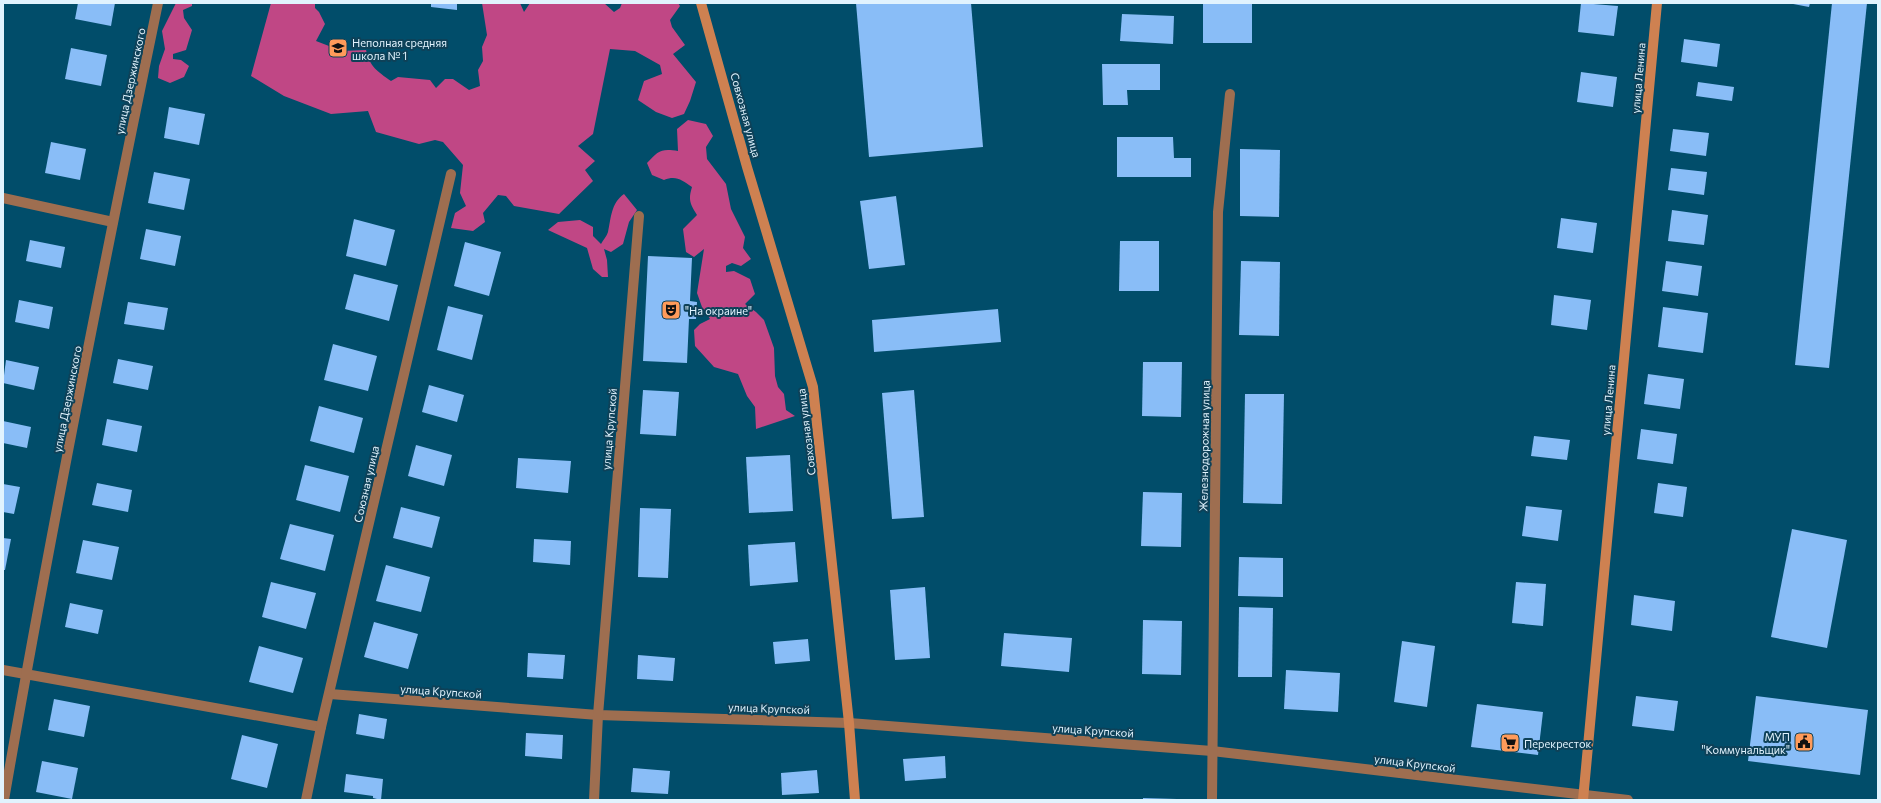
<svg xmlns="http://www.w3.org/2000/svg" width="1881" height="803" font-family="Commissioner,sans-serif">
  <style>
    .forest { fill: #c04785 }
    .building { fill: #89bdf7 }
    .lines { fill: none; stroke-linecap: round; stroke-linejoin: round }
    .street { stroke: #9e6e50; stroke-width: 10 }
    .secondary { stroke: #ce8151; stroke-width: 10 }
    .labels { text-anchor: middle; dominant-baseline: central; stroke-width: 4; stroke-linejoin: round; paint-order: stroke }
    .poi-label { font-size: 11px; fill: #e1f3fe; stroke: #0e4158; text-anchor: start }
    .street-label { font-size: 11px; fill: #e1f3fe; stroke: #0e4158 }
  </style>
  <rect width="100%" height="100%" fill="#014d6a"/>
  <!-- forest -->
  <g class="forest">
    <polygon points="176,3 192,3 192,6 183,10 184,18 192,30 186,50 173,54 173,59 181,60 189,66 184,77 170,83 158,78 159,66 165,49 162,31"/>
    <path d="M271 3H315V8L319 12 325 24 316 41 342 51 366 50C370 67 377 71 391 81L398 77 430 80 436 88 445 79H453L469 90 480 86 478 70 483 61 482 47 487 35 482 3H520L524 12 530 3H604L614 12 620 8 622 3H678L680 6 670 20 672 27 685 45 673 54 696 82 690 101 684 114 672 118 656 112 638 100 644 81 662 74 660 65 635 51 610 49 593 134 578 146 595 161 585 170 593 181 559 214 514 206 506 196 498 195 483 213 485 222 473 231 451 228 455 213 466 206 460 193 463 165 443 142 435 140 419 144 376 132 368 111 331 114 284 96 251 76Z"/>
    <path d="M688 120 706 124 713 136 706 147 707 159 726 184 731 209 745 237 743 248 751 259 741 266 732 263 726 266V272L734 271 750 279 755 294 745 304 756 312 764 320 774 348 775 376 778 387 784 394 786 410 795 416 756 429 755 407 747 396 738 374 714 367 695 346 694 330 700 324 710 319 702 307 697 293 704 249 694 257 686 252 683 229 697 215C690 204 688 200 692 187 682 180 676 175 664 180L652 175 647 163C658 151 661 148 678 151L677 129Z"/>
    <path d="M624 194 637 210 629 222 623 244 611 252 604 249 607 260 608 277H602L593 269 587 248 548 230 558 222 580 220 593 227V236L601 244C603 240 607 236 608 232 611 218 611 203 624 194Z"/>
  </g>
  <!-- building -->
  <g class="building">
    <polygon points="78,3 115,3 111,26 75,19"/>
    <polygon points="431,3 457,3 457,10 431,7"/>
    <polygon points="856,3 971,3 983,147 869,157"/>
    <rect x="1203" y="3" width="49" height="40"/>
    <polygon points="1581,3 1618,6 1614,36 1578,32"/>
    <polygon points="1788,3 1810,3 1809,7"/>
    <polygon points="1832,3 1867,3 1829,368 1795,365"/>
    <polygon points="1122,14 1174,16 1173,44 1120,41"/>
    <polygon points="1684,39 1720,44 1717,67 1681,62"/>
    <polygon points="71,48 107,55 101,86 65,79"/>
    <polygon points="1102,64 1160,64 1160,90 1127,90 1128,105 1103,105"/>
    <polygon points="1581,72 1617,77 1613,107 1577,102"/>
    <polygon points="1698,82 1734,87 1732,101 1696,96"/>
    <polygon points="169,107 205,114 199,145 164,138"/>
    <polygon points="1673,129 1709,133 1706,156 1670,151"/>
    <polygon points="1117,137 1173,137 1174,158 1191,158 1191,177 1117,177"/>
    <polygon points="51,142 86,149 80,180 45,173"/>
    <polygon points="1240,149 1280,150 1279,217 1240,216"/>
    <polygon points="1671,168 1707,172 1704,195 1668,190"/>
    <polygon points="154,172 190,179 184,210 148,203"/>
    <polygon points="896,196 905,265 869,269 860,201"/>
    <polygon points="1672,210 1708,215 1704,245 1668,241"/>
    <polygon points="1561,218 1597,223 1593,253 1557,248"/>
    <polygon points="354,219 395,230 386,266 346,256"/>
    <polygon points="146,229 181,236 175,266 140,259"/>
    <polygon points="30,240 65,247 61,268 26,261"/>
    <polygon points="1120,241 1159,241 1159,291 1119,291"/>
    <polygon points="465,242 501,252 489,296 454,286"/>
    <polygon points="648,256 692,258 690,301 697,302 696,319 689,319 687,363 643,361"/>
    <polygon points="1241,261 1280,262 1279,336 1239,335"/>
    <polygon points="1666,261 1702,266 1698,296 1662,291"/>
    <polygon points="354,274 398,285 389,321 345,309"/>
    <polygon points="1554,295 1591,300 1587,330 1551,325"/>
    <polygon points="19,300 53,307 49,329 15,322"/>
    <polygon points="128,302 168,308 164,330 124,324"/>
    <polygon points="448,306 483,315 472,360 437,350"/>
    <polygon points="1663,307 1708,313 1703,353 1658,347"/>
    <polygon points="998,309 1001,342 874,352 872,320"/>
    <polygon points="333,344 377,356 368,391 324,380"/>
    <polygon points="118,359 153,366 148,390 113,383"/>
    <polygon points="6,360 39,367 34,390 3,383"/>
    <polygon points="1143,362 1182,362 1181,417 1142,416"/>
    <polygon points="1648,374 1684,379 1680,409 1644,404"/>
    <polygon points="429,385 464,395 457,422 422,412"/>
    <polygon points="643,390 679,392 676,436 640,434"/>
    <polygon points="914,390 924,517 892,519 882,393"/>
    <polygon points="1245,394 1284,394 1282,504 1243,503"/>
    <polygon points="319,406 363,418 354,453 310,441"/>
    <polygon points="107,419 142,426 137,452 102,445"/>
    <polygon points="3,421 31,427 27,448 3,443"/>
    <polygon points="1641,429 1677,434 1673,464 1637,459"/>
    <polygon points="1534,436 1570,440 1567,460 1531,456"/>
    <polygon points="416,445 452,455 444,486 408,476"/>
    <polygon points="790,455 793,511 749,513 746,457"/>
    <polygon points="518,458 571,461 568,493 516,488"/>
    <polygon points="305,465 349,476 340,512 296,500"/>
    <polygon points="97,483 132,490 128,512 92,505"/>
    <polygon points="1658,483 1687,487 1683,517 1654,513"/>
    <polygon points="3,484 20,487 14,514 3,512"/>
    <polygon points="1143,492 1182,493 1181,547 1141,546"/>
    <polygon points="1526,506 1562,510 1558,541 1522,536"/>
    <polygon points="401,507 440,517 432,548 393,538"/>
    <polygon points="640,508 671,509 668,578 638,577"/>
    <polygon points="290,524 334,535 325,571 280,559"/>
    <polygon points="1792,529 1847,540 1827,648 1771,637"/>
    <polygon points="3,538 11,539 5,570 3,570"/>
    <polygon points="534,539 571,541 570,565 533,562"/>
    <polygon points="83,540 119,547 112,580 76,573"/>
    <polygon points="795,542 798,582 750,586 748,545"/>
    <polygon points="1239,557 1283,558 1283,597 1238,596"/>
    <polygon points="386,565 430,577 421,612 376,601"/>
    <polygon points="271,582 316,593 306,629 262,617"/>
    <polygon points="1516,582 1546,584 1543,626 1512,623"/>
    <polygon points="925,587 930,658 895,660 890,590"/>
    <polygon points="1634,595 1675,601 1672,631 1631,625"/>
    <polygon points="70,603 103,610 98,634 65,627"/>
    <polygon points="1239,607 1273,608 1272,677 1238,677"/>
    <polygon points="1143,620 1182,621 1181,675 1142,674"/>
    <polygon points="374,622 418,634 408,669 364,657"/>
    <polygon points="1004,633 1072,638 1069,672 1001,666"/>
    <polygon points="808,639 810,661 775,664 773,642"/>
    <polygon points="1402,641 1435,646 1427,707 1394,702"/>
    <polygon points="259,646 303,658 293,693 249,682"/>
    <polygon points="528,653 565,655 563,679 527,677"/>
    <polygon points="638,655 675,658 673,681 637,679"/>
    <polygon points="1286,670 1340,673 1338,712 1284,709"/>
    <polygon points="1636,696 1678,701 1674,731 1632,726"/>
    <polygon points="1756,696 1868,710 1860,775 1748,761"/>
    <polygon points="54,699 90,706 84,737 48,730"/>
    <polygon points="1477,704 1543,712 1538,755 1471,747"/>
    <polygon points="359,714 387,719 384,739 356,734"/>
    <polygon points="526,733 563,735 562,759 525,756"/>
    <polygon points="242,735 278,744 267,788 231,779"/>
    <polygon points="945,756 946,778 905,781 903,759"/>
    <polygon points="42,761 78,768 72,799 36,792"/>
    <polygon points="633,768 670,771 668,794 631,792"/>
    <polygon points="817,770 819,793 782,795 781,773"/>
    <polygon points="346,774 383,779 381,800 373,798 373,796 344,792"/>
    <polygon points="1143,798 1177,799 1177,800 1143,800"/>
  </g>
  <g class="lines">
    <!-- street -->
    <g class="street">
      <polyline points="3,198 113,222"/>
      <polyline points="3,670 321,727"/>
      <polyline points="330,694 598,715 849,723 1212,751 1628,800"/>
      <path d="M4 800C50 533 103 268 158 3"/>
      <polyline points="306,800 321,727 451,174"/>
      <polyline points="594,800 598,715 639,216"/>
      <polyline points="1212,800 1218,212 1230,94"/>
    </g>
    <!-- secondary -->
    <g class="secondary">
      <polyline points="701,3 747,167 813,387 849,723 855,800"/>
      <polyline points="1583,800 1657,3"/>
    </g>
  </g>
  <!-- icons -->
  <defs>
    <g id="school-square" transform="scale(1)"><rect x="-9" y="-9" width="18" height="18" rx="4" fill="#ff9b5a" stroke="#0e4158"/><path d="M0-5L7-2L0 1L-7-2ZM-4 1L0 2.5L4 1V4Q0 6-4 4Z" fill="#111"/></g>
    <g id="theatre-square" transform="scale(1)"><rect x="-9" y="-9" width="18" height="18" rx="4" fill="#ff9b5a" stroke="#0e4158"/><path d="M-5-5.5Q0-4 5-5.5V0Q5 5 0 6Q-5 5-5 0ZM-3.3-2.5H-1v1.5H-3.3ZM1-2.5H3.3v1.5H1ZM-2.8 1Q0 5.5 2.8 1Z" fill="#111"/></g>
    <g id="civic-square" transform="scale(1)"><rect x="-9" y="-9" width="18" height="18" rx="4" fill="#ff9b5a" stroke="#0e4158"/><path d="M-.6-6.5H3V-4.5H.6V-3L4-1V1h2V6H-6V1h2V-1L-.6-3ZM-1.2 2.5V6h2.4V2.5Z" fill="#111"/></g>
    <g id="supermarket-square" transform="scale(1)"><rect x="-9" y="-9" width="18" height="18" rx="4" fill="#ff9b5a" stroke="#0e4158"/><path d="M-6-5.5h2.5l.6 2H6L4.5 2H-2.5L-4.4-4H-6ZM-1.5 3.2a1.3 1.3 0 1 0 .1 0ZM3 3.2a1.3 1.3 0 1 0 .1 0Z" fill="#111"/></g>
  </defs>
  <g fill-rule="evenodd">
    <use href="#school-square" x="338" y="48"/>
    <use href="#theatre-square" x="671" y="310"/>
    <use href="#civic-square" x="1804" y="742"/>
    <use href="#supermarket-square" x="1510" y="743"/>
  </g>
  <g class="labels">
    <!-- poi labels -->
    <g class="poi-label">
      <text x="352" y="42">Неполная средняя<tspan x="352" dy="13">школа № 1</tspan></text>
      <text x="685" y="310">"На окраине"</text>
      <text x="1790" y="736" text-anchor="end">МУП<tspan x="1790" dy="13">"Коммунальщик"</tspan></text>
      <text x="1524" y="743">Перекресток</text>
    </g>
    <!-- street labels -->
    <g class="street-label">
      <text transform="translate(1638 78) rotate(-85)">улица Ленина</text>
      <text transform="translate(130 81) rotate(-78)">улица Дзержинского</text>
      <text transform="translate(746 115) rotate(75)">Совхозная улица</text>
      <text transform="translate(67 399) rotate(-79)">улица Дзержинского</text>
      <text transform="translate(1608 400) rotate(-85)">улица Ленина</text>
      <text transform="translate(609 429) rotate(-85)">улица Крупской</text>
      <text transform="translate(806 432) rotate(-97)">Совхозная улица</text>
      <text transform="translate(1204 446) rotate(-89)">Железнодорожная улица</text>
      <text transform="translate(366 484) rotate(-77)">Союзная улица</text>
      <text transform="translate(441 691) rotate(4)">улица Крупской</text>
      <text transform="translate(769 708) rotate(2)">улица Крупской</text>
      <text transform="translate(1093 730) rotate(4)">улица Крупской</text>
      <text transform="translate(1415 763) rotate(7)">улица Крупской</text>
    </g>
  </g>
  <!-- border -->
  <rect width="1881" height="803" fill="none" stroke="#e1f3fe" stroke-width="8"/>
</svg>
